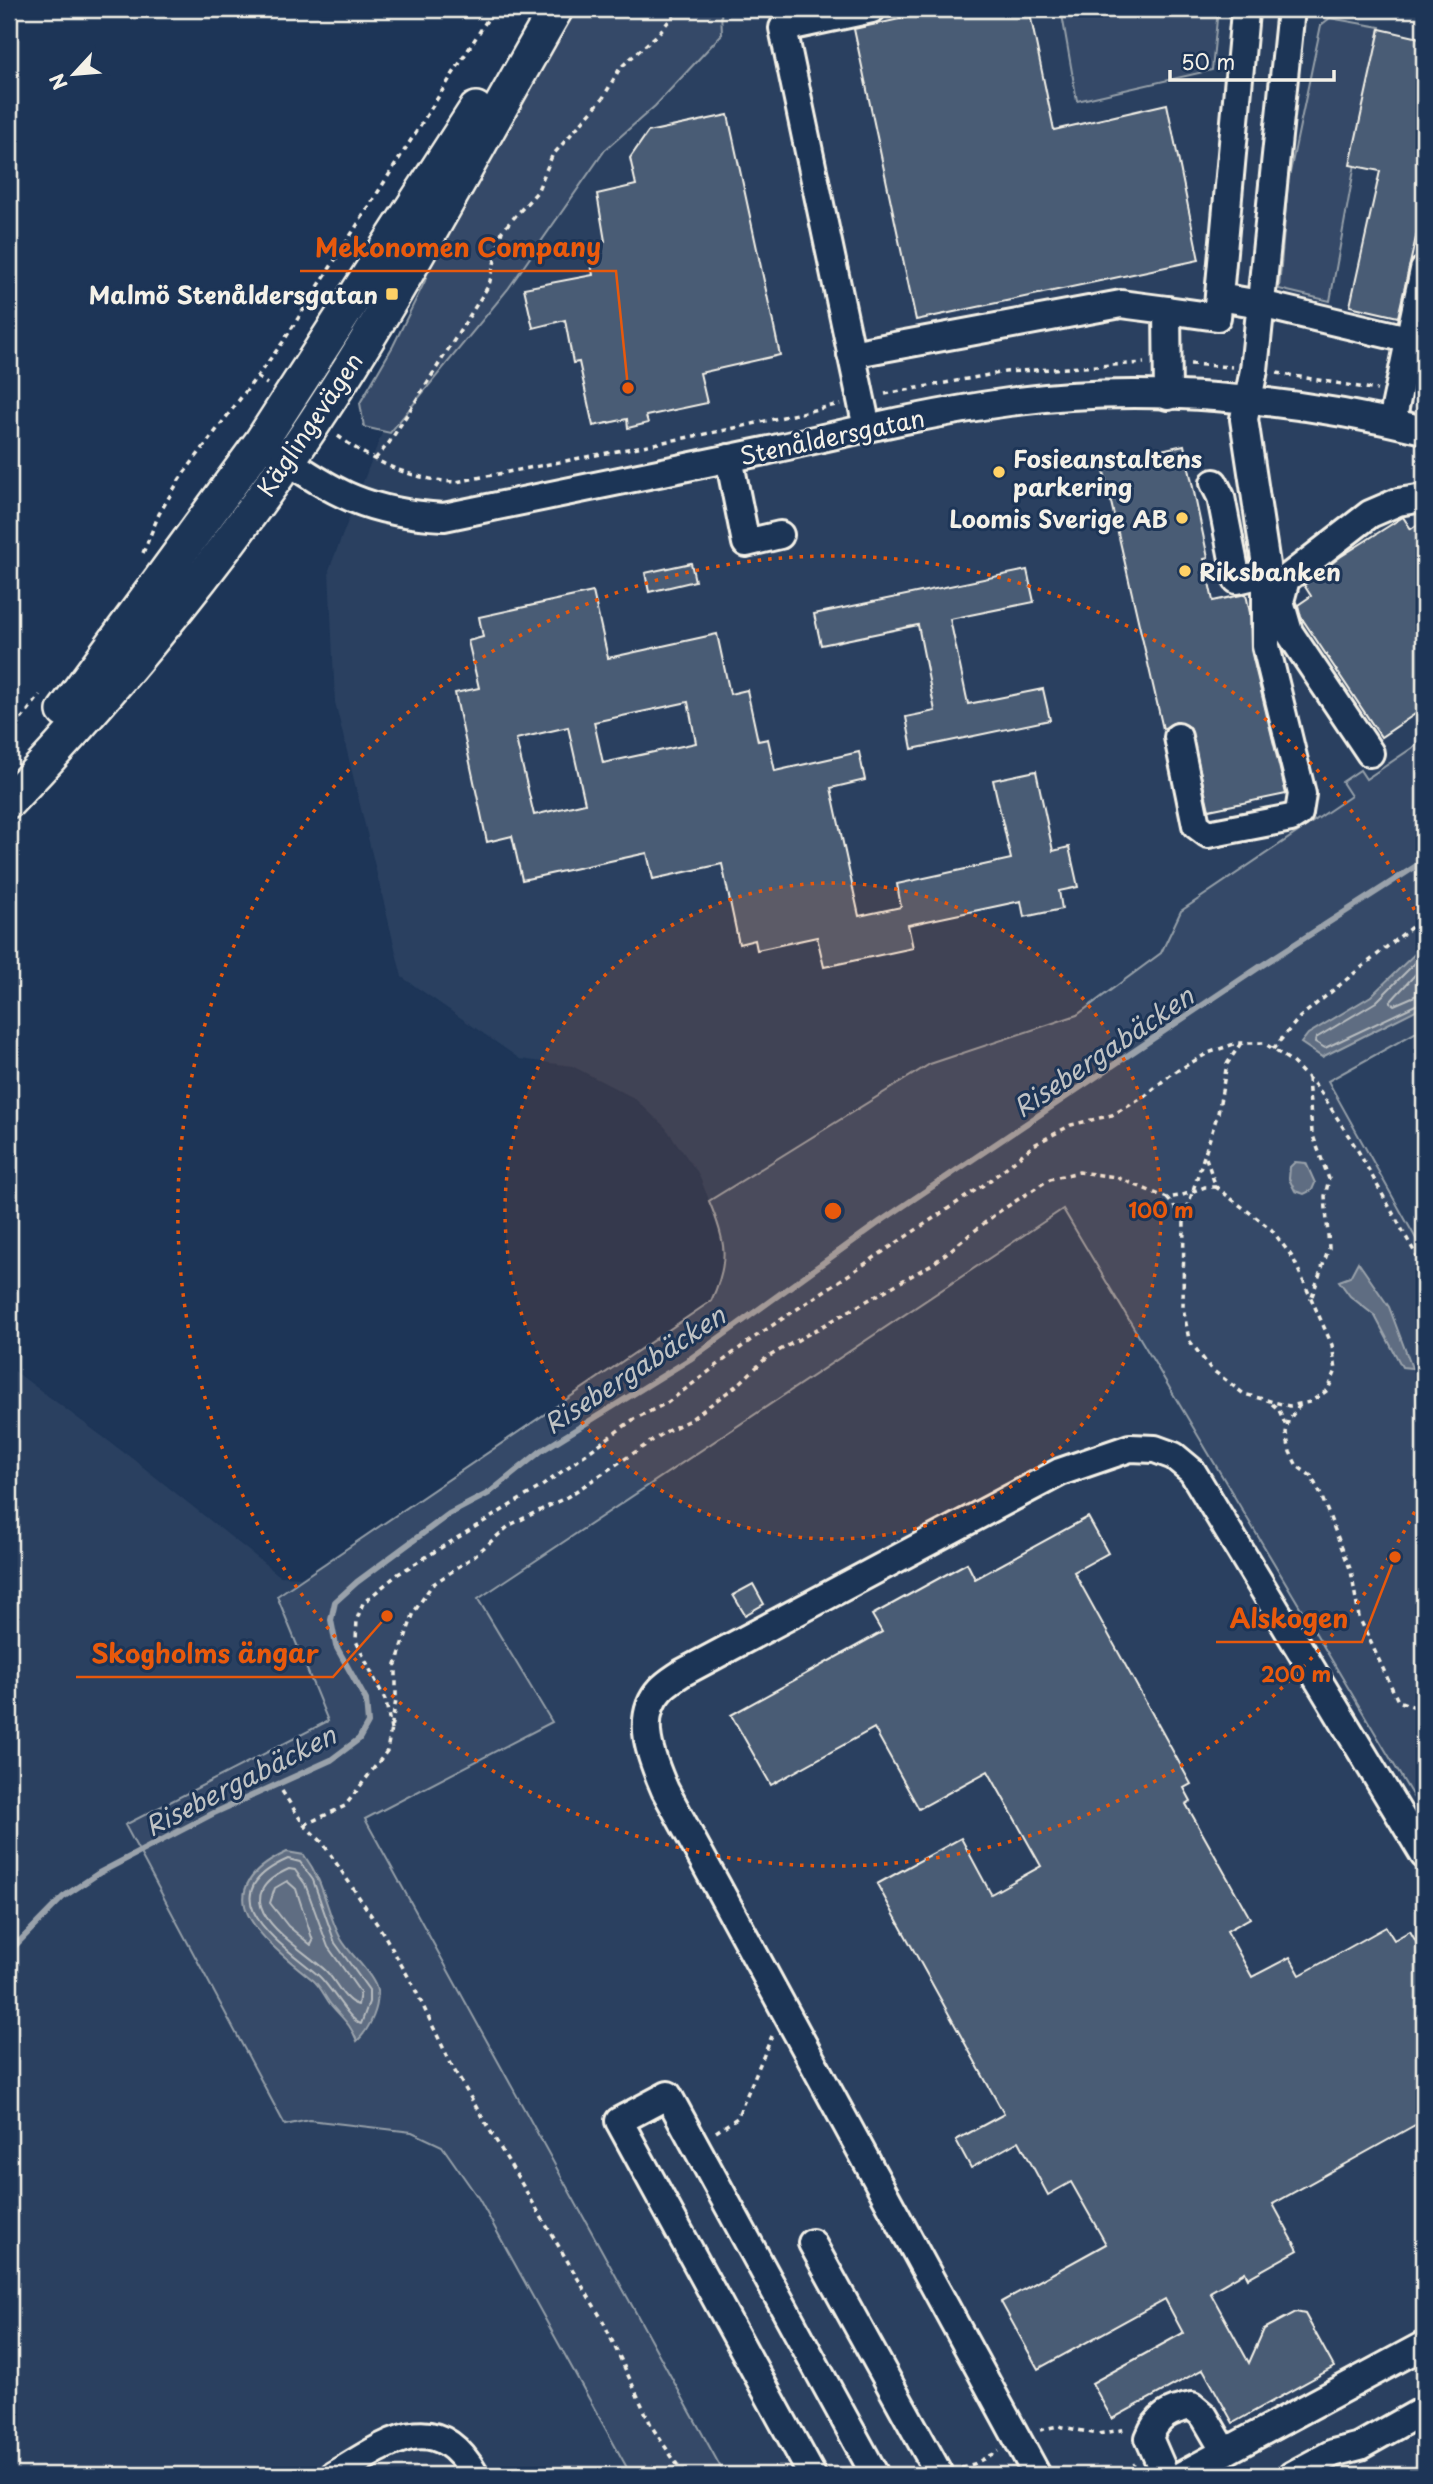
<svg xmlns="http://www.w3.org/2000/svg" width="1433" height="2484" font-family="'Playpen Sans',sans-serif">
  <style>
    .built { fill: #2a4060 }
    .green { fill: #354a67; stroke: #949ea8; stroke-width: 2 }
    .water { fill: #5e6d82; stroke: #9aa2ab; stroke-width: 2 }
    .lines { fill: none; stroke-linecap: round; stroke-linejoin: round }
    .shore { stroke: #b8bcbf; stroke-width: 2 }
    .stream { stroke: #9aa2ab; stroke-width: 6 }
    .building { fill: #485b74; stroke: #f4f1e8; stroke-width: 2; fill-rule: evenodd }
    .minor-casing { stroke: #f4f1e8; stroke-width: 32 }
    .major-casing { stroke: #f4f1e8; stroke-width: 38 }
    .path { stroke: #f4f1e8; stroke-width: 3.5; stroke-dasharray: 5 5; stroke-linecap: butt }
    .minor { stroke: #1d3557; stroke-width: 26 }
    .major { stroke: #1d3557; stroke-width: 33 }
    .ring { fill: none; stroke: #e8590c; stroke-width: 3.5; stroke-dasharray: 3.5 7 }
    .poi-dot { fill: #ffd166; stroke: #1d3557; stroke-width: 2.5 }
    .labels { text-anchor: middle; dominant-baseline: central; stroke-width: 6; stroke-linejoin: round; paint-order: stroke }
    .poi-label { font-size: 24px; font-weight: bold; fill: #f4f1e8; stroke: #1d3557; text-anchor: end }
    .street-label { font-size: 24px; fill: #f4f1e8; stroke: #1d3557 }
    .water-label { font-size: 26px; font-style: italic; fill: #c0c3c4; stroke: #1d3557 }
    .centre { fill: #e8590c; stroke: #1d3557; stroke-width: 3.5 }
    .ring-label { font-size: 21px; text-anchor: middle; font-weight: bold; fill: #e8590c; stroke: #1d3557; stroke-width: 6; stroke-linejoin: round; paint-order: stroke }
    .leader { fill: none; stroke: #e8590c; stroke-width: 2.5 }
    .callout-dot { fill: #e8590c; stroke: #1d3557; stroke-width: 2.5 }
    .callout-label { font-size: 26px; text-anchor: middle; font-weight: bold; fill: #e8590c; stroke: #1d3557; stroke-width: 6; stroke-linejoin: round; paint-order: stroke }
  </style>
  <rect width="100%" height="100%" fill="#1d3557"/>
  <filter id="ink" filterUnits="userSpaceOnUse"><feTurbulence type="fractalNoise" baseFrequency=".0143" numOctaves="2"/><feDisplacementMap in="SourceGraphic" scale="14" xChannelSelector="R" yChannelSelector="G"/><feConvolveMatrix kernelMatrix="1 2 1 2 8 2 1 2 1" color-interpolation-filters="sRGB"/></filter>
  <g filter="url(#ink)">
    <!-- built -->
    <polygon class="built" points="592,9 1424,9 1424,2475 9,2475 9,1367 134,1460 280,1576 302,1577 605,1376 711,1301 724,1275 722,1232 698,1173 665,1127 634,1098 572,1066 520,1059 402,977 335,702 329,570 434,299"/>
    <!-- green -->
    <g class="green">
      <polygon points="576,9 721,9 722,34 655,106 605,150 508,289 390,433 364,427 360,403 393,346 425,281 433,252 511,111"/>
      <polygon points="1061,9 1218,9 1212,70 1077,101"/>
      <polygon points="1330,18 1380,27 1330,301 1279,289 1288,182 1321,25"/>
      <path d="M1424 740V1028L1328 1081 1424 1253V1815L1063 1209 478 1599 552 1722 365 1819 725 2475H631L479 2199 442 2146 412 2132 309 2120 285 2125 125 1825 328 1721 277 1596 711 1301C730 1261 726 1241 709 1201L930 1064 1077 1015 1161 953 1181 911 1351 796 1342 782 1360 770 1366 779Z"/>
    </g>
    <!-- water -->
    <g class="water">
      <polygon points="1424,945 1424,1006 1322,1057 1301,1043 1308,1034 1371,996"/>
      <polygon points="1295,1162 1306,1163 1315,1183 1312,1190 1304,1194 1295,1191 1289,1179 1290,1167"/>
      <polygon points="1358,1262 1389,1307 1412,1368 1402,1367 1375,1316 1350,1296 1339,1281 1350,1277"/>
      <path d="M287 1852 304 1855C326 1885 325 1909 341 1939 350 1955 370 1970 376 1987 382 2004 369 2030 357 2041 351 2025 343 2019 332 2006 325 1998 322 1988 313 1980 266 1942 199 1893 287 1852Z"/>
    </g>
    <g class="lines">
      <!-- shore -->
      <g class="shore">
        <polyline points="1424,954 1376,1002 1316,1038 1315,1042 1325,1048 1424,1001"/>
        <polyline points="1424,965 1390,1002 1394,1005 1424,992"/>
        <path d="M288 1859 300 1862 313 1880 335 1943 369 1990V2002L361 2024C348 2019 332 1988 319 1976 282 1944 204 1896 288 1859Z"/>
        <path d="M289 1869 295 1870 305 1884 328 1947 360 1992 358 2005C343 2001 336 1980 325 1970 296 1944 218 1900 289 1869Z"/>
        <polygon points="287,1881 296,1889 313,1941 311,1945 288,1926 270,1903 275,1888"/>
      </g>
      <!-- stream -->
      <polyline class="stream" points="9,1952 63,1897 99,1873 214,1813 331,1760 359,1739 368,1723 366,1700 336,1646 331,1620 335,1602 357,1582 449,1514 489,1493 541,1451 690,1359 881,1221 1261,966 1424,861"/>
    </g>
    <!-- building -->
    <g class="building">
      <polygon points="945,9 1029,9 1054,130 1167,104 1199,260 916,320 854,29"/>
      <polygon points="1380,29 1424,39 1424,202 1398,317 1350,306 1380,171 1350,165"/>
      <polygon points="728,115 780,355 700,373 707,403 646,416 648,423 628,428 627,419 593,426 579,362 573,363 565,320 533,328 524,288 593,275 587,244 605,241 597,194 636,185 630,158 648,132"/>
      <polygon points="1184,445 1208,558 1204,559 1213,601 1246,594 1250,613 1251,650 1286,794 1209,810 1190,727 1176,722 1163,729 1102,463"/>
      <polygon points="1403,517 1411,529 1424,520 1424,708 1381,737 1301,617 1298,605 1311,596 1304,585 1340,557"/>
      <polygon points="691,563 695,581 649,592 645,573"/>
      <polygon points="1027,570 1034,602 950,619 968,704 1043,689 1050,720 912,749 906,717 935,711 918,625 821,645 814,614"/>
      <path d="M593 592 608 658 717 634 730 694 747 690 758 741 768 739 775 771 859 752 865 780 831 788 859 916 901 907 897 884 1011 859 993 780 1036 771 1053 851 1069 847 1078 887 1059 891 1062 909 1024 917 1021 901 908 925 913 948 824 967 817 937 757 950 755 940 739 944 722 864 653 879 647 853 522 880 512 836 487 842 455 693 479 688 468 641 483 637 479 617ZM688 702 696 743 603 763 594 722ZM568 727 585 803 534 815 516 739Z"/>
      <polygon points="1088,1517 1108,1553 1074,1572 1191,1784 1184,1788 1191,1801 1186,1804 1250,1918 1227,1931 1252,1977 1290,1957 1300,1975 1386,1927 1394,1940 1410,1931 1424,1956 1424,2120 1273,2204 1298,2250 1248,2278 1245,2272 1210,2292 1249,2363 1264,2329 1296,2312 1305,2314 1334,2367 1233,2423 1203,2369 1112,2419 1092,2383 1183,2333 1165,2299 1038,2369 1001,2302 1106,2244 1071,2182 1048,2195 1019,2141 971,2168 956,2140 1004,2114 877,1884 961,1838 991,1894 1041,1866 988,1771 919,1809 874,1728 771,1785 731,1715 882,1632 872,1615 967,1563 975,1579"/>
      <polygon points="753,1584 764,1604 745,1615 733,1595"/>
    </g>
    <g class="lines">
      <!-- minor casing -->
      <g class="minor-casing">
        <g id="minor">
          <polyline points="1219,297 1260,304 1424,343"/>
          <polyline points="1167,310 1217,317 1245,12"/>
          <polyline points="851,354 1121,304 1167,310 1168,396"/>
          <polyline points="1392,422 1424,270"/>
          <polyline points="867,428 783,28 872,9"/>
          <path d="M274 451C334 494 369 513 444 517 551 496 658 474 765 451 846 433 927 413 1009 402 1144 384 1293 398 1424 430"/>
          <polyline points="729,458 746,543 780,535"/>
          <polyline points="1214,483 1221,497 1237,580 1267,573"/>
          <polyline points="1178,737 1196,825 1208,834 1291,818 1299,813 1302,794 1266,646 1266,565 1244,419 1254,370 1291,9"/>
          <polyline points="1370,753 1289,632 1280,601 1286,579 1370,514 1398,502 1424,498"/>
          <polyline points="812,2243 938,2472 931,2475"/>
          <path d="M334 2475C385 2445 435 2403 475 2475"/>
          <polyline points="812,2475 619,2121 668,2095 875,2475"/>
          <path d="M1037 2475 665 1790C652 1760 634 1718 660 1690 666 1683 675 1678 682 1673L1060 1472 1130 1448 1155 1449 1174 1456 1192 1471 1424 1855"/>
          <path d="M1165 2475 1149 2438C1157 2416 1170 2410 1192 2406L1204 2416 1225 2452"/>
          <polyline points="1182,2475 1424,2345"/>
          <polyline points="1292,2475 1333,2453 1360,2446 1424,2410"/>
        </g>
      </g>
      <!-- major casing -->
      <g class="major-casing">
        <g id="major">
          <polyline points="64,711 261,442 476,109"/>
          <path d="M9 801C110 696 204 580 288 461 388 318 469 160 556 9"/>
        </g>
      </g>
      <!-- path -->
      <g class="path">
        <polyline points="1190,364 1232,367"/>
        <polyline points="1277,373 1377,390"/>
        <polyline points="257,377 267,384"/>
        <polyline points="885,394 1005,372 1144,363"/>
        <path d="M338 436C373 462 412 480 456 482L726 430 840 404"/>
        <polyline points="375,459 389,443 489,285 502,231 537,192 552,156 603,98 620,68 658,34 679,9"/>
        <polyline points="143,553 159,514 181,477 283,342 494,9"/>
        <polyline points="9,735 40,695"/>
        <polyline points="1273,1049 1300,1017 1424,917"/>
        <polyline points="1308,1078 1312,1133 1329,1179 1325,1196 1329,1248 1312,1296"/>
        <polyline points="1167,1198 1184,1218 1183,1307 1189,1340 1211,1369 1244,1394 1289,1406 1310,1402 1328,1390 1336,1370 1332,1345 1293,1258 1271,1229 1216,1187 1206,1158"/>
        <polyline points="1184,1218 1218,1113 1227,1064 1241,1043"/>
        <polyline points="1272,1404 1279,1410 1286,1426"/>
        <polyline points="1300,1405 1288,1421 1286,1433 1290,1452 1297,1466 1311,1476 1321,1495 1351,1571 1359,1617 1398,1701 1424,1710"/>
        <polyline points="391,1730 386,1702 356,1641 357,1619 363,1603 398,1574 542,1486 634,1419 667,1403 752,1339 988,1182 1034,1145 1071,1125 1112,1115 1144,1097 1170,1075 1208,1053 1237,1043 1264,1043 1291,1061 1318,1088 1357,1149 1424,1269"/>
        <polyline points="282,1791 304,1825 322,1842 383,1933 413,1985 453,2068 603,2321 652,2427 684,2475"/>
        <polyline points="304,1825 345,1806 387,1751 396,1700 396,1664 414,1612 432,1585 473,1557 510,1525 567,1497 667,1431 690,1420 740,1383 766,1358 934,1263 997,1213 1050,1179 1079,1172 1116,1177 1167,1198 1180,1196 1205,1187 1216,1187"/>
        <polyline points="716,2132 737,2118 772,2036"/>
        <polyline points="1040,2430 1058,2426 1097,2434 1128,2429"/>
        <polyline points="961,2467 974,2464 998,2451"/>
        <polyline points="1116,2475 1135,2464"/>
      </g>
      <!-- minor -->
      <use href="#minor" class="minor"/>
      <!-- major -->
      <use href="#major" class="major"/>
    </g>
  </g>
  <!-- distance rings -->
  <circle cx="833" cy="1211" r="328" fill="#e8590c" fill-opacity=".12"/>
  <g class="ring">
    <circle cx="833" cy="1211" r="328"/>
    <path d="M1424 1493A655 655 0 1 1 1424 929"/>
  </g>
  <!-- markers -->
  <g class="poi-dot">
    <rect x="385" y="287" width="14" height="14" rx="3.5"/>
    <circle cx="999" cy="472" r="7"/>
    <circle cx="1182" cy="518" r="7"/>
    <circle cx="1185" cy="571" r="7"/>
  </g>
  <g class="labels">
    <!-- poi labels -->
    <g class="poi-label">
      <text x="378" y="294">Malmö Stenåldersgatan</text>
      <text x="1013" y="458" text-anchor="start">Fosieanstaltens<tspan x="1013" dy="28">parkering</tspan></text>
      <text x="1168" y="518">Loomis Sverige AB</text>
      <text x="1199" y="571" text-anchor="start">Riksbanken</text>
    </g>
    <!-- street labels -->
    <g class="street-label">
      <text transform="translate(309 424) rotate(-56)">Käglingevägen</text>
      <text transform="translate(832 436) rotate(-12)">Stenåldersgatan</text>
    </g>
    <!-- water labels -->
    <g class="water-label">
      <text transform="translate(1103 1051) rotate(-34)">Risebergabäcken</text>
      <text transform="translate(634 1369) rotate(-33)">Risebergabäcken</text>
      <text transform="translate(240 1780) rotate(-27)">Risebergabäcken</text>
    </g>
  </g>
  <circle cx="833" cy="1211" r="10" class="centre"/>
  <g class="ring-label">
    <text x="1161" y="1218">100 m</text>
    <text x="1296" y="1682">200 m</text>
  </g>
  <!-- callouts -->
  <path class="leader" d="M628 388L616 271H300M1395 1557L1362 1642H1216M387 1616L333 1677H76"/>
  <g class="callout-dot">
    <circle cx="628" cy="388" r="7"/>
    <circle cx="1395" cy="1557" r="7"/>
    <circle cx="387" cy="1616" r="7"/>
  </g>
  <g class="callout-label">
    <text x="458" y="257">Mekonomen Company</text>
    <text x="1289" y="1628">Alskogen</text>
    <text x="205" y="1663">Skogholms ängar</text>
  </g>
  <!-- margin -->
  <rect width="1433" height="2484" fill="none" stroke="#1d3557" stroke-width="35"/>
  <rect x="18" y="18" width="1398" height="2449" fill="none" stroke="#f4f1e8" stroke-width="2.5" filter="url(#ink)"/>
  <!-- north arrow -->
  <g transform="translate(74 74) rotate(244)" stroke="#1d3557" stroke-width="5" paint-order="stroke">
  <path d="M0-5L12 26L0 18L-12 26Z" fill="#f4f1e8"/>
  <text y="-10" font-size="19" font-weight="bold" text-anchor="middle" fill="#f4f1e8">N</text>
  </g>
  <!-- scale -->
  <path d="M1170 70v10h164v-10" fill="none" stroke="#f4f1e8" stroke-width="3.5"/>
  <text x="1181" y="70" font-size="21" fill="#f4f1e8" stroke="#1d3557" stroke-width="5" paint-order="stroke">50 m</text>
</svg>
